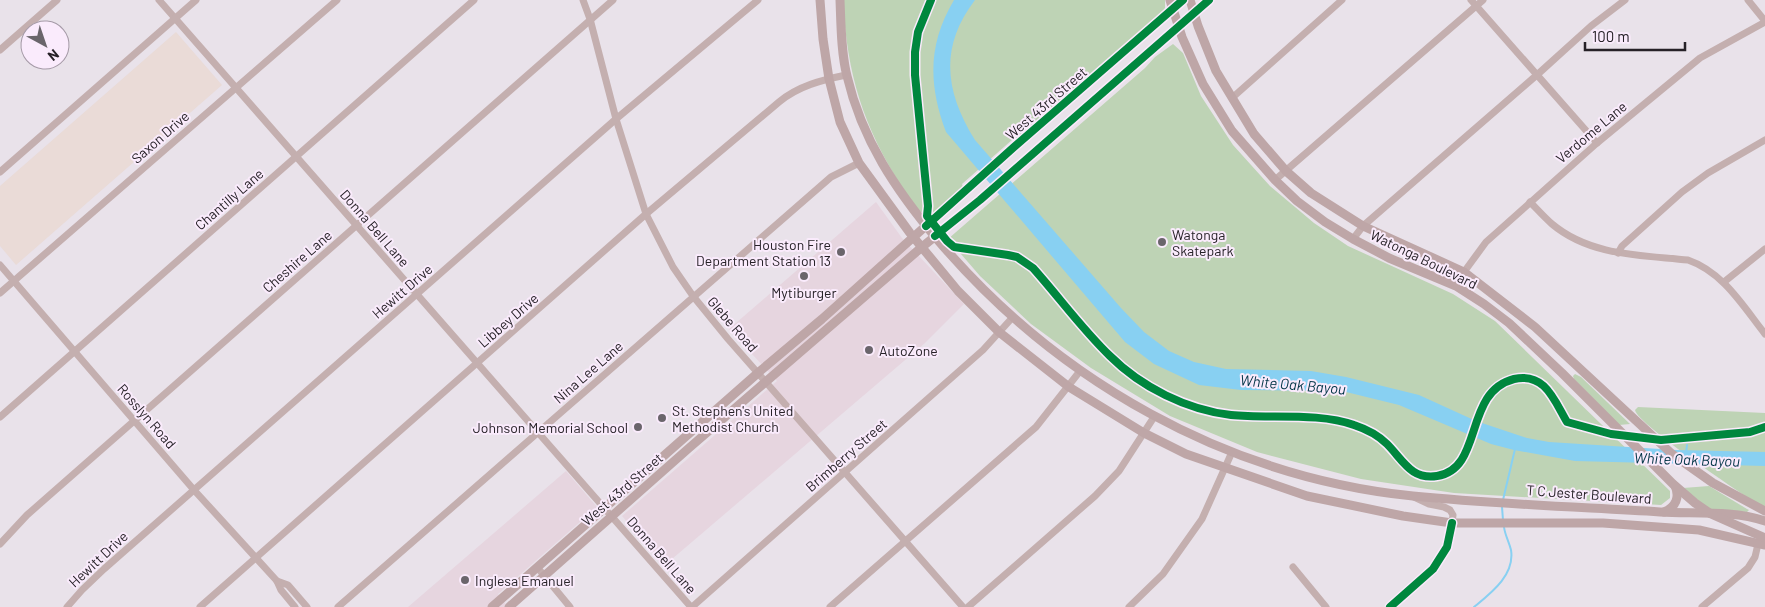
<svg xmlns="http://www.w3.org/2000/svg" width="1765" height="607" font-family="Barlow,sans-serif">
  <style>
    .commercial { fill: #e6d5df }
    .education { fill: #eadbd7 }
    .green { fill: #bed3b5 }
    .water { fill: #88d0f2 }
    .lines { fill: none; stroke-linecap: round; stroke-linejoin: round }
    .stream { stroke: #88d0f2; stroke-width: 2 }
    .minor { stroke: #c4afaf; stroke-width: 7 }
    .major { stroke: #bea6a7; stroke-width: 9 }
    .cycleway-casing { stroke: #faebfc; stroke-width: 11 }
    .cycleway { stroke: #00873e; stroke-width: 8 }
    .poi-dot { fill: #6a656b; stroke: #faebfc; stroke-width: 2 }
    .labels { text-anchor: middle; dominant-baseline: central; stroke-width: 4; stroke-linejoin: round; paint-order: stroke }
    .street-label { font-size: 14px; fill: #262127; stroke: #faebfc }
    .poi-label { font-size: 14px; fill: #262127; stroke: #faebfc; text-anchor: start }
    .water-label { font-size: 15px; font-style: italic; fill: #023547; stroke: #faebfc }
  </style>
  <rect width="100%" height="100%" fill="#e9e2ea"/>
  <!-- commercial -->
  <g class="commercial">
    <polygon points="876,202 902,238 964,304 925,343 665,565 622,516 777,381 729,329"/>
    <polygon points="566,471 597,507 498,594 508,607 408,607"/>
  </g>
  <!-- education -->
  <polygon class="education" points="176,32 222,85 16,265 0,246 0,186"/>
  <!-- green -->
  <g class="green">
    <path d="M843 0H1165V8L1162 13 1015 141 1013 139 962 184 963 187 933 214C919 217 910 200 903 189 863 126 847 75 843 0Z"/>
    <polygon points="1173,44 1183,53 1201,96 1233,145 1270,186 1314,223 1348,246 1453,294 1495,321 1670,491 1670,498 1661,505 1454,493 1361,479 1257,452 1170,416 1091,368 1031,324 980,276 948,239 1145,68 1155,57"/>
    <polygon points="1575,374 1581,377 1630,424 1619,425 1574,379 1573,376"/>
    <path d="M1638 407 1765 413V509C1746 497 1638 425 1635 410Z"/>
    <polygon points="1709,486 1747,509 1749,510 1747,512 1710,510 1683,488"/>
  </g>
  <!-- water -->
  <path class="water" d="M954 0H975C939 47 945 92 975 140L1121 308 1144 332 1169 351 1194 362 1226 369 1311 371 1346 377 1419 395 1476 421 1527 438 1549 442 1676 450 1765 452V466L1575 461 1514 450 1491 444 1399 405 1342 391 1241 390 1199 385 1154 364 1125 342 946 132C928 84 928 44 954 0Z"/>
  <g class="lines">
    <!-- stream -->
    <g class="stream">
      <polyline points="1686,453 1687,445"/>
      <polyline points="1503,500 1515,449"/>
      <polyline points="1502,507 1503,520"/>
      <path d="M1474 607C1491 593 1515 575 1511 550 1509 542 1505 535 1504 527"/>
    </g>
    <!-- minor -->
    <g class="minor">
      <polyline points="159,0 691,607"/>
      <polyline points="583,0 590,19 616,119 646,214 673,267 693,296 728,339 963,607"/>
      <polyline points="1471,0 1597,143"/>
      <polyline points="1748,0 1765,21"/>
      <polyline points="0,50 57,0"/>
      <polyline points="1232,98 1342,0"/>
      <polyline points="0,172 196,0"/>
      <polyline points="1275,180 1483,0"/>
      <path d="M1530 202C1537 209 1544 217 1552 224 1590 256 1641 255 1688 260 1723 272 1743 306 1765 334"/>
      <polyline points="1353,239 1363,226 1538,74 1591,26 1625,0"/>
      <polyline points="1618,253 1622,246 1682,192 1708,173 1765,140"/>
      <polyline points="0,265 194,490 277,581 281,590 295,607"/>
      <polyline points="1724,282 1765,249"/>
      <polyline points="1456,286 1464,272 1486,242 1597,143 1700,58 1765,22"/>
      <polyline points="0,293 337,0"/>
      <polyline points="0,417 474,0"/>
      <polyline points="0,544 27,515 613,0"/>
      <polyline points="537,567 570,607"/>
      <polyline points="1293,567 1326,607"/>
      <polyline points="277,581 288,585 307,607"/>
      <polyline points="67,607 82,590 104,569 616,119 758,0"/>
      <path d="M200 607 646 214 779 102C798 86 822 80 846 75"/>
      <polyline points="338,607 831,177 859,163"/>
      <polyline points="692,607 983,350 1012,318"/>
      <polyline points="830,607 1036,427 1080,371"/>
      <polyline points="968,607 1095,496 1119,471 1154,417"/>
      <polyline points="1129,607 1163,574 1202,519 1232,452"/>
      <polyline points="1390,607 1433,569 1447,547 1452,523 1453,515 1450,510 1444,507 1429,504 1414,497"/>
      <polyline points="1702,607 1748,568 1755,557 1758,544"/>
    </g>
    <!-- major -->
    <g class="major">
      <polyline points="820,0 823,39 829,79 840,122 859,163 910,233 958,291 999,332 1069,387 1144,433 1186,454 1307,496 1403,516 1452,523 1603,523 1699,530 1765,545"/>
      <path d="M840 0C841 24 841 53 847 76 862 140 896 190 937 239 1057 381 1227 477 1413 496 1495 504 1577 507 1660 512 1693 514 1733 510 1765 521"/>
      <polyline points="1170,0 1182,37 1203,84 1232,131 1275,180 1297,201 1325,222 1353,239 1389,258 1456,286 1484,304 1509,323 1562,373 1673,484 1695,503 1711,514 1765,538"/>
      <polyline points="1190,0 1198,26 1216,71 1254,134 1286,171 1311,193 1363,226 1464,272 1535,327 1672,454 1713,483 1765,511"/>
      <path d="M1664 512C1676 507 1680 497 1675 486"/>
      <polyline points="492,607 759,372 822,319 1014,147 1183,0"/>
      <polyline points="509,607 689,448 922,247 980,200 1209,0"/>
    </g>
    <!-- cycleway casing -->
    <g class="cycleway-casing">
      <g id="cycleway">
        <path d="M931 0 918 32 915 52V75L928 206 927 216 947 241 954 247 1008 255 1017 257 1033 268C1059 297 1082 329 1110 356 1141 387 1187 410 1231 415 1269 419 1318 412 1354 425 1366 429 1378 435 1387 444 1403 460 1411 480 1437 476 1484 469 1463 392 1514 379 1545 372 1554 400 1567 422L1611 434 1661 440 1750 432 1765 427"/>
        <polyline points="926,226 1014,147 1183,0"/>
        <polyline points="935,236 980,200 1209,0"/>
        <polyline points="1390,607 1433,569 1447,547 1452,523"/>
      </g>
    </g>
    <!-- cycleway -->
    <use href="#cycleway" class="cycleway"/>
  </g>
  <!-- markers -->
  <g class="poi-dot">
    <circle cx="1162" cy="242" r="5"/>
    <circle cx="841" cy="252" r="5"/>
    <circle cx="804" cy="276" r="5"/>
    <circle cx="869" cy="350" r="5"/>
    <circle cx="662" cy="418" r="5"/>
    <circle cx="638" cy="427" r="5"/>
    <circle cx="465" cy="580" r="5"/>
  </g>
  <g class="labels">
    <!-- street labels -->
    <g class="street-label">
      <text transform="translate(1046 103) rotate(-41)">West 43rd Street</text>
      <text transform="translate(1591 132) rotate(-40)">Verdome Lane</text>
      <text transform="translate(160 137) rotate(-41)">Saxon Drive</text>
      <text transform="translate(229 199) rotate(-41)">Chantilly Lane</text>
      <text transform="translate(375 228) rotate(49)">Donna Bell Lane</text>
      <text transform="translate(1424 259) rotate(26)">Watonga Boulevard</text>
      <text transform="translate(297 261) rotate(-41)">Cheshire Lane</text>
      <text transform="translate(402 291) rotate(-41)">Hewitt Drive</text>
      <text transform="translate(508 320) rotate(-41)">Libbey Drive</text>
      <text transform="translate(733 324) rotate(49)">Glebe Road</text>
      <text transform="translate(588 372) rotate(-41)">Nina Lee Lane</text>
      <text transform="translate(147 416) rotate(49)">Rosslyn Road</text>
      <text transform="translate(846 455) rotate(-41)">Brimberry Street</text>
      <text transform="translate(622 489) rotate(-41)">West 43rd Street</text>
      <text transform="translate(1589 494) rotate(4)">T C Jester Boulevard</text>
      <text transform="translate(662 555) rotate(49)">Donna Bell Lane</text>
      <text transform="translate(98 559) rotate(-43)">Hewitt Drive</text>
    </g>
    <!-- poi labels -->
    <g class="poi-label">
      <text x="1172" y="234">Watonga<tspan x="1172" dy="16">Skatepark</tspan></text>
      <text x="831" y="244" text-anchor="end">Houston Fire<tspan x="831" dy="16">Department Station 13</tspan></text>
      <text x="804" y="292" text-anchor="middle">Mytiburger</text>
      <text x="879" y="350">AutoZone</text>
      <text x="672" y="410">St. Stephen's United<tspan x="672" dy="16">Methodist Church</tspan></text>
      <text x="628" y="427" text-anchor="end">Johnson Memorial School</text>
      <text x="475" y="580">Inglesa Emanuel</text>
    </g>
    <!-- water labels -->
    <g class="water-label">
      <text transform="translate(1293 384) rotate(5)">White Oak Bayou</text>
      <text transform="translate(1687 459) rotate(2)">White Oak Bayou</text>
    </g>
  </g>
  <!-- north arrow -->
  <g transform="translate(45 45) rotate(140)"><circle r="24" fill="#faebfc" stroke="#a59aa7"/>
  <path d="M0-4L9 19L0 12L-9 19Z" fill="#6a656b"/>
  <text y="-8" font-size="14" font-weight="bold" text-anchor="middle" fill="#262127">N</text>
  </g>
  <!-- scale -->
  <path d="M1585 42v8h100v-8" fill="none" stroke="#262127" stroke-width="2.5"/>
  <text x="1592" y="42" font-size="15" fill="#262127" stroke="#faebfc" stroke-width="4" paint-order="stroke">100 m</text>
</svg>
